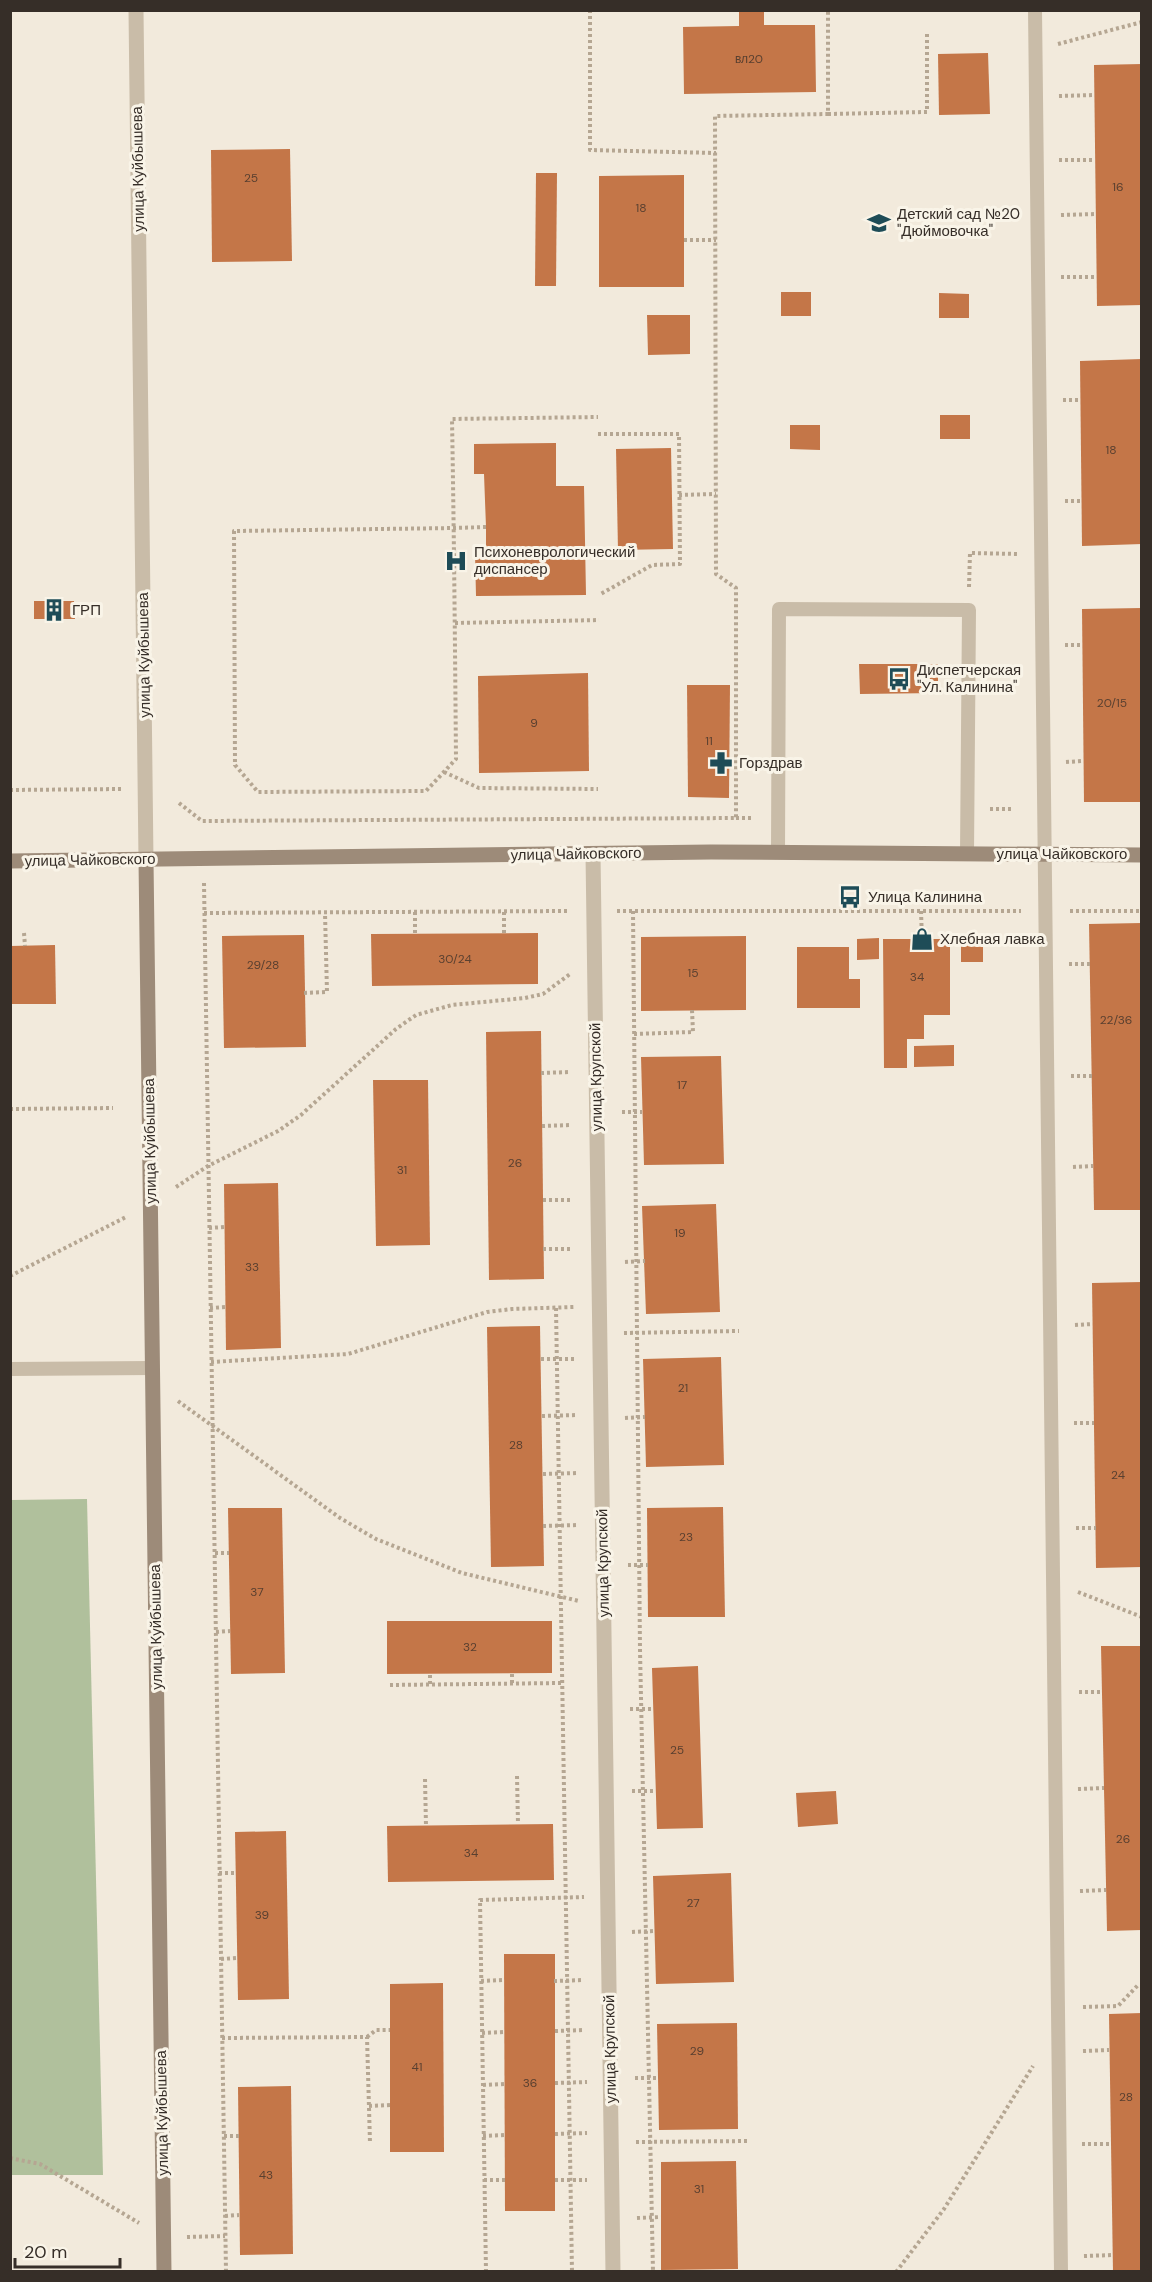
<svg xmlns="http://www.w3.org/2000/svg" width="1152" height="2282" font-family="'DM Sans',sans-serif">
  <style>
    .green { fill: #b0c09c }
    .building { fill: #c47648 }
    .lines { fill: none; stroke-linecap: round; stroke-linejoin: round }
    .path { stroke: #b5a692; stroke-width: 4; stroke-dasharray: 3 3; stroke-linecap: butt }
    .service { stroke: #c9bca8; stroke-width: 14 }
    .minor { stroke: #c9bca8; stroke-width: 15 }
    .secondary { stroke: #9d8b79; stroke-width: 15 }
    .labels { text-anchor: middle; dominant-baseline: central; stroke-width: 6; stroke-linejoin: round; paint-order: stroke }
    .number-label { font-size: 12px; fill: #5a4030 }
    .street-label { font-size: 15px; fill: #362e28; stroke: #f9f4e8 }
    .poi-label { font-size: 15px; fill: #362e28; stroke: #f9f4e8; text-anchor: start }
  </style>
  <rect width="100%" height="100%" fill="#f2eadc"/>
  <!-- green -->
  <polygon class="green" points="87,1499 103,2175 11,2175 11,1500"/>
  <!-- building -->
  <g class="building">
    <polygon points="739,10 764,10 764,25 815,25 816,92 684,94 683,27 739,26"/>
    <polygon points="988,53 990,114 939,115 938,54"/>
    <polygon points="1142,64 1142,305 1097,306 1094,65"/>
    <polygon points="290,149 292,261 212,262 211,150"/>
    <polygon points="536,173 557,173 556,286 535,286"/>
    <polygon points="684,175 684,287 599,287 599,176"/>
    <rect x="781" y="292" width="30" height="24"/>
    <polygon points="939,293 969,294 969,318 939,318"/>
    <polygon points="647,315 690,315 690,354 648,355"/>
    <polygon points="1142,359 1142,544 1082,546 1080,361"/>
    <rect x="940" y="415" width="30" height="24"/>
    <polygon points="790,425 820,425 820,450 790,449"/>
    <polygon points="556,443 556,486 584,486 586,595 476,596 475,553 486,553 486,527 484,474 474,474 474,444"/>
    <polygon points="671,448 673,549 618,550 616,449"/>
    <polygon points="34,601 74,601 75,619 34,619"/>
    <polygon points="1142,608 1142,802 1084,802 1082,609"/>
    <polygon points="859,664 938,664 938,693 860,694"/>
    <polygon points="588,673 589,771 479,773 478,676"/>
    <polygon points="687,685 730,685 729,798 688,797"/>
    <polygon points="1142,923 1142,1210 1094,1210 1089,924"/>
    <polygon points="538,933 538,984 372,986 371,934"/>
    <polygon points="304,935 306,1047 224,1048 222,936"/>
    <polygon points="746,936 746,1010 641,1011 641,937"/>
    <polygon points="879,938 879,959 857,960 857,939"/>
    <polygon points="883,939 950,939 950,1015 924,1015 924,1039 907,1039 907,1068 884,1068"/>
    <rect x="961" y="939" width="22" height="23"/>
    <polygon points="55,945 56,1004 10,1004 10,946"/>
    <polygon points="797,947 849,947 849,979 860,979 860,1008 797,1008"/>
    <polygon points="541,1031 544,1279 489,1280 486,1032"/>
    <polygon points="954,1045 954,1066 914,1067 914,1046"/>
    <polygon points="721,1056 724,1164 644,1165 641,1057"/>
    <polygon points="373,1080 428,1080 430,1245 376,1246"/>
    <polygon points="278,1183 281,1348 226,1350 224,1184"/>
    <polygon points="716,1204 720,1312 646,1314 642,1206"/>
    <polygon points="1142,1282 1142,1567 1096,1568 1092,1283"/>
    <polygon points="540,1326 544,1566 491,1567 487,1327"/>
    <polygon points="721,1357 724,1465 646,1467 643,1359"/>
    <polygon points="723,1507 725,1617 648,1617 647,1508"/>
    <polygon points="228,1508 282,1508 285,1673 231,1674"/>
    <polygon points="387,1621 552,1621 552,1673 387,1674"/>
    <polygon points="1101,1646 1142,1646 1142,1930 1107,1931"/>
    <polygon points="698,1666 703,1828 657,1829 652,1668"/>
    <polygon points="836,1791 838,1824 798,1827 796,1793"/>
    <polygon points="553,1824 554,1880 388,1882 387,1826"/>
    <polygon points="286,1831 289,1999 238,2000 235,1832"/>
    <polygon points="731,1873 734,1982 656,1984 653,1876"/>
    <polygon points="504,1954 555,1954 555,2211 505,2211"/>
    <polygon points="443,1983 444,2152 390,2152 390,1984"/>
    <polygon points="1142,2013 1142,2272 1113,2272 1109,2014"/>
    <polygon points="737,2023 738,2129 659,2130 657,2024"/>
    <polygon points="291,2086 293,2254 240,2255 238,2087"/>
    <polygon points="736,2161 738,2269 661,2270 661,2162"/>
  </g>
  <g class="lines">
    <!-- path -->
    <g class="path">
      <polyline points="590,10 590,150 716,153"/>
      <polyline points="1058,44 1142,22"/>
      <polyline points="1059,96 1094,95"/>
      <polyline points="828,114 927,112 927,33"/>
      <polyline points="1059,160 1095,160"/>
      <polyline points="1061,215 1096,214"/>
      <polyline points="684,240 716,240"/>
      <polyline points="1061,277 1096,277"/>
      <polyline points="1063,400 1080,400"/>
      <polyline points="598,434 679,434 680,564 652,565 599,595"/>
      <polyline points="679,495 716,494"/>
      <polyline points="1065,501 1082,501"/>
      <path d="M486 527 454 528 234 531 235 765 258 792 426 791 456 759C455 646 454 532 452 419L598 417"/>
      <polyline points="969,587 970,553 1018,554"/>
      <polyline points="455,623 599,620"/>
      <polyline points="1065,645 1083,645"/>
      <polyline points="1066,762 1083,761"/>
      <polyline points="444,772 479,788 598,789"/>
      <polyline points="10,790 122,789"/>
      <polyline points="179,803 202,821 736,818 736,588 716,574 715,116 828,114 828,10"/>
      <polyline points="990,809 1013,809"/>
      <polyline points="736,818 753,818"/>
      <polyline points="204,883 226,2272"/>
      <polyline points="617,911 1021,911"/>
      <polyline points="633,911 640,1650 653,2272"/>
      <polyline points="921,911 922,939"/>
      <polyline points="1070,911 1142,911"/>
      <polyline points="415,912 415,934"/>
      <polyline points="204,913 568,911"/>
      <polyline points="24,933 25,946"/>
      <polyline points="504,933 504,912"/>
      <polyline points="1069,964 1090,964"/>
      <polyline points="304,993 327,992 325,913"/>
      <polyline points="634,1034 693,1032 692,1010"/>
      <polyline points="541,1073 570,1072"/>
      <polyline points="1071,1076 1092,1076"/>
      <polyline points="10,1109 113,1108"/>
      <polyline points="622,1112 642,1112"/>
      <polyline points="542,1126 571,1125"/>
      <polyline points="1073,1167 1093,1166"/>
      <polyline points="176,1187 208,1166 278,1131 301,1115 396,1029 416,1015 452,1005 525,998 543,994 570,974"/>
      <polyline points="543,1200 572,1200"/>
      <polyline points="209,1228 224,1227"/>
      <polyline points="543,1249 572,1249"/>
      <polyline points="625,1262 645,1261"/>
      <polyline points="10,1276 126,1217"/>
      <polyline points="210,1308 226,1307"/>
      <polyline points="556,1308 572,2272"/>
      <polyline points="1075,1325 1093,1324"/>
      <polyline points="624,1333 739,1331"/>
      <polyline points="541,1359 576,1359"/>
      <polyline points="211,1362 348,1354 487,1312 512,1309 574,1307"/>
      <polyline points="178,1401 340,1518 376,1539 462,1573 579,1601"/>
      <polyline points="542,1416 577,1415"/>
      <polyline points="625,1418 645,1417"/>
      <polyline points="1074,1423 1094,1423"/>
      <polyline points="543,1474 578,1473"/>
      <polyline points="543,1526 579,1525"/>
      <polyline points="1076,1528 1096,1528"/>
      <polyline points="215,1553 229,1553"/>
      <polyline points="628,1565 648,1565"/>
      <polyline points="1078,1592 1142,1617"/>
      <polyline points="216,1632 230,1631"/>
      <polyline points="512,1674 512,1684"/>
      <polyline points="430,1684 430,1673"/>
      <polyline points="390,1685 562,1683"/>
      <polyline points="1079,1692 1102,1692"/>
      <polyline points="630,1709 653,1709"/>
      <polyline points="517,1776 518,1824"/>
      <polyline points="425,1779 426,1826"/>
      <polyline points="1078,1789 1104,1788"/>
      <polyline points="632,1791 655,1791"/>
      <polyline points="219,1873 236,1873"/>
      <polyline points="1080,1891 1106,1890"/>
      <polyline points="632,1932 655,1931"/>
      <polyline points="221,1959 237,1958"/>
      <polyline points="481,1981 504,1980"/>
      <polyline points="554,1981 584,1980"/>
      <polyline points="1083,2007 1118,2006 1139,1984"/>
      <polyline points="555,2031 584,2030"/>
      <polyline points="482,2033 504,2032"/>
      <polyline points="367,2037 376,2030 390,2030"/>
      <polyline points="222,2038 367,2037 370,2143"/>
      <polyline points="1083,2051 1109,2050"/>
      <polyline points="635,2078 658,2078"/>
      <polyline points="555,2083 587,2082"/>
      <polyline points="483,2085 504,2084"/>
      <polyline points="369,2106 390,2105"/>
      <polyline points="555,2134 587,2133"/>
      <polyline points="224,2136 239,2136"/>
      <polyline points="483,2136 505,2135"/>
      <polyline points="636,2142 750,2141"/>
      <polyline points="1082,2144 1111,2144"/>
      <polyline points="10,2158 40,2164 139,2223"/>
      <polyline points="484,2180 505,2180"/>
      <polyline points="555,2180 587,2180"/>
      <polyline points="225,2216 239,2215"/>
      <polyline points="637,2218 661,2217"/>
      <polyline points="187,2237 225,2236"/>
      <polyline points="1084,2256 1113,2255"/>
      <polyline points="486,2272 480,1900 584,1897"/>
      <polyline points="896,2272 944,2209 1033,2066"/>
    </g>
    <!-- service -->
    <g class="service">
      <polyline points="1035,10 1061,2272"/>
      <polyline points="778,852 779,609 969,610 967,854"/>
      <polyline points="10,1369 152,1368"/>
    </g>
    <!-- minor -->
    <g class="minor">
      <polyline points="136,10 146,860"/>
      <polyline points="593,854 613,2272"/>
    </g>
    <!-- secondary -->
    <g class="secondary">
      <polyline points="146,860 164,2272"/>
      <polyline points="10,861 711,852 1142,855"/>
    </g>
  </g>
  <!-- icons -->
  <defs>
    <g id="school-bare" transform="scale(1.8)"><path d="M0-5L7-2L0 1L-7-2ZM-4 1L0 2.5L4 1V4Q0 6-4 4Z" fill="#1e4c57" stroke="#f9f4e8" stroke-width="2.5" paint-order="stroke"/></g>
    <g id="hospital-bare" transform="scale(1.8)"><path d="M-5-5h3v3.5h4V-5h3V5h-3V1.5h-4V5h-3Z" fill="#1e4c57" stroke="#f9f4e8" stroke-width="2.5" paint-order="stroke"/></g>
    <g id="building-bare" transform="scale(1.8)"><path d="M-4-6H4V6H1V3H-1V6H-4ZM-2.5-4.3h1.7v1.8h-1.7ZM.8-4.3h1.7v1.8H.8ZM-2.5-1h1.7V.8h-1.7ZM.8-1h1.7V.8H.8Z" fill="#1e4c57" stroke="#f9f4e8" stroke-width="2.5" paint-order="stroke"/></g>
    <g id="bus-bare" transform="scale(1.8)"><path d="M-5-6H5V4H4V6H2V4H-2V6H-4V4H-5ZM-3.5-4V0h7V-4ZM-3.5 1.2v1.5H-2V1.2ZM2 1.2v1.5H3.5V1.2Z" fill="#1e4c57" stroke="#f9f4e8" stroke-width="2.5" paint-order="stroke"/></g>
    <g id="pharmacy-bare" transform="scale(1.8)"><path d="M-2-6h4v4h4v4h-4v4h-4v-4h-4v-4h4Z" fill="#1e4c57" stroke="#f9f4e8" stroke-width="2.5" paint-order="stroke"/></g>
    <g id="shop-bare" transform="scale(1.8)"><path d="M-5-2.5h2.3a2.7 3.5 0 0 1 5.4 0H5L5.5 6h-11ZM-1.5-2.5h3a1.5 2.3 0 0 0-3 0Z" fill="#1e4c57" stroke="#f9f4e8" stroke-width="2.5" paint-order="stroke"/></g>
  </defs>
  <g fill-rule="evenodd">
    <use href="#school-bare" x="879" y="223"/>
    <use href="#hospital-bare" x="456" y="561"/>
    <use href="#building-bare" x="54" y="610"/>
    <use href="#bus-bare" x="899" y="679"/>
    <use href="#pharmacy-bare" x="721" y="763"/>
    <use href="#bus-bare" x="850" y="897"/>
    <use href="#shop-bare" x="922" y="939"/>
  </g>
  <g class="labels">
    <!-- number labels -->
    <g class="number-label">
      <text x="749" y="59">вл20</text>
      <text x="251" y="178">25</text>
      <text x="1118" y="187">16</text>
      <text x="641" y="208">18</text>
      <text x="1111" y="450">18</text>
      <text x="1112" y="703">20/15</text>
      <text x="534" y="723">9</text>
      <text x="709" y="741">11</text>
      <text x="455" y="959">30/24</text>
      <text x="263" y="965">29/28</text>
      <text x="693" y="973">15</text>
      <text x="917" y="977">34</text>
      <text x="1116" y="1020">22/36</text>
      <text x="682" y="1085">17</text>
      <text x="515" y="1163">26</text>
      <text x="402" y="1170">31</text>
      <text x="680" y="1233">19</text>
      <text x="252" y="1267">33</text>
      <text x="683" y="1388">21</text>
      <text x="516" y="1445">28</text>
      <text x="1118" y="1475">24</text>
      <text x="686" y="1537">23</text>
      <text x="257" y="1592">37</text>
      <text x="470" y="1647">32</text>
      <text x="677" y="1750">25</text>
      <text x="1123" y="1839">26</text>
      <text x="471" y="1853">34</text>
      <text x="693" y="1903">27</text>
      <text x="262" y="1915">39</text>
      <text x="697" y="2051">29</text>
      <text x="417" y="2067">41</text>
      <text x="530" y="2083">36</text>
      <text x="1126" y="2097">28</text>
      <text x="266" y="2175">43</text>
      <text x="699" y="2189">31</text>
    </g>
    <!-- street labels -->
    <g class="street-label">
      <text transform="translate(138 169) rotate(-91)">улица Куйбышева</text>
      <text transform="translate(144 655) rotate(-91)">улица Куйбышева</text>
      <text transform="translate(576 854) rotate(-1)">улица Чайковского</text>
      <text x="1062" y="854">улица Чайковского</text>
      <text transform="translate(90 860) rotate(-1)">улица Чайковского</text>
      <text transform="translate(596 1077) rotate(-91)">улица Крупской</text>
      <text transform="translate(150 1141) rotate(-91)">улица Куйбышева</text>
      <text transform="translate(603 1563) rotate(-91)">улица Крупской</text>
      <text transform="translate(156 1627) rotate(-91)">улица Куйбышева</text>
      <text transform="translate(610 2049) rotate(-91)">улица Крупской</text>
      <text transform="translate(162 2113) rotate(-91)">улица Куйбышева</text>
    </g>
    <!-- poi labels -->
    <g class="poi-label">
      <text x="897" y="214">Детский сад №20<tspan x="897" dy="17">"Дюймовочка"</tspan></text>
      <text x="474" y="552">Психоневрологический<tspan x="474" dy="17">диспансер</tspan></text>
      <text x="72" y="610">ГРП</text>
      <text x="917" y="670">Диспетчерская<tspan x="917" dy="17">"Ул. Калинина"</tspan></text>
      <text x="739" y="763">Горздрав</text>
      <text x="868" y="897">Улица Калинина</text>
      <text x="940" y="939">Хлебная лавка</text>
    </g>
  </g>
  <!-- border -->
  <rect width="1152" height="2282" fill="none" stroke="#362e28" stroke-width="24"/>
  <!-- scale -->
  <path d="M15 2258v9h105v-9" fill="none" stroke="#362e28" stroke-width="3"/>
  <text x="24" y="2258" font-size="18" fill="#362e28" stroke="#f9f4e8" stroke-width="4.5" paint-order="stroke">20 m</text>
</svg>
